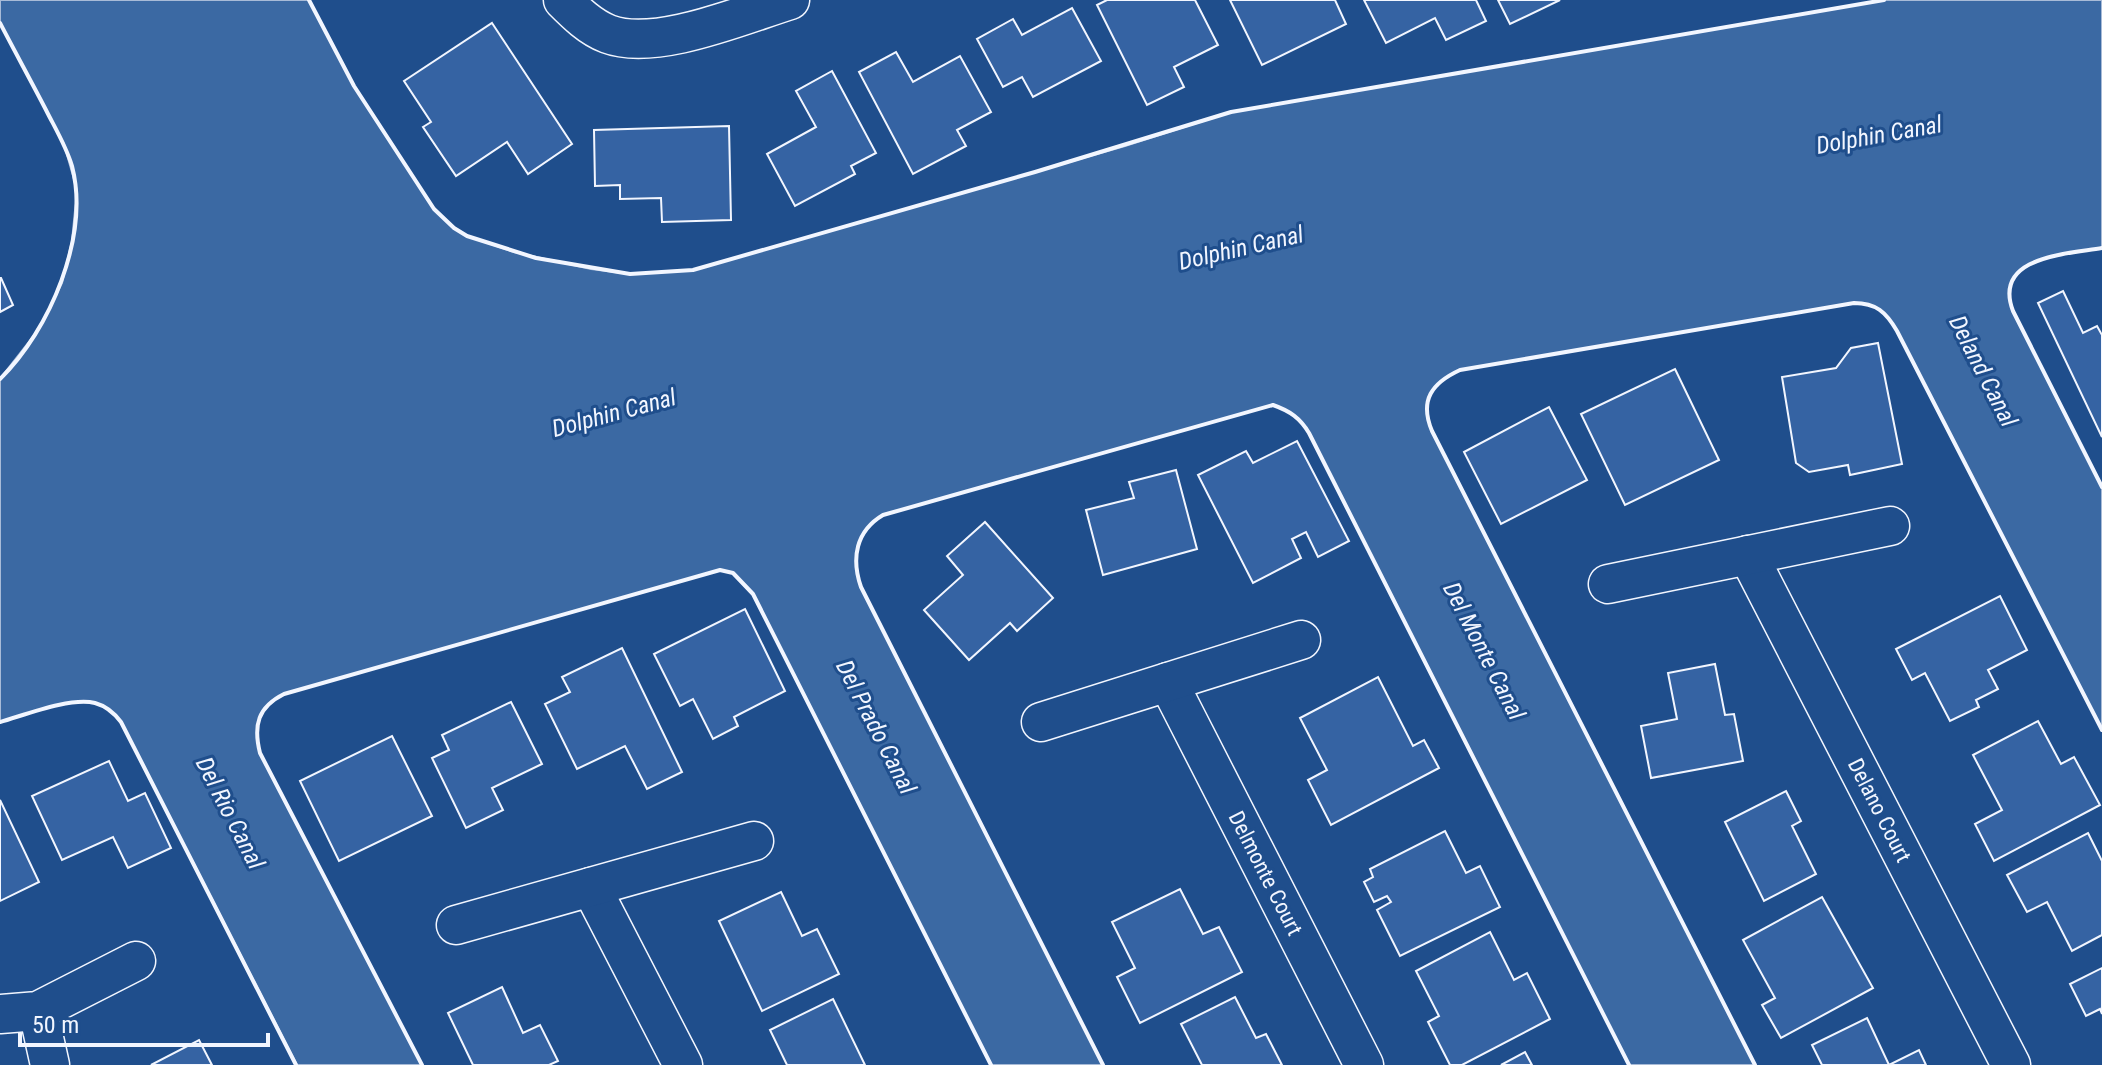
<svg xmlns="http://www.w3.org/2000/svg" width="2102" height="1065" font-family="'Roboto Condensed',sans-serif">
  <rect width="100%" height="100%" fill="#1f4e8c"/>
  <path fill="#3b69a3" stroke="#a8bbd7" stroke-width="2" d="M0 0H309L354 86 434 209 454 228 467 236 514 252 591 269 630 274 693 270 1125 146 1231 112 1884 0H2102V248C2068 254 1992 256 2013 311L2102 487V730L1897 331C1886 312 1876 303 1854 303L1460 370C1432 383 1419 400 1432 431L1755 1065H1629L1309 433C1300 418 1290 411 1273 405L883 515C856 531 851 558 861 587L1103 1065H991L753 594 733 573 720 570 284 694C258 707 253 725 260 753L422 1065H297L121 722C115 714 106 706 95 703 70 697 25 715 0 722V379L39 329 62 283 72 241 77 190 64 144 0 23Z"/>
  <g fill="#3563a3" stroke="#f2f6ff" stroke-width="2">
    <polygon points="1107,0 1195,0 1218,45 1174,67 1184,87 1147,105 1097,5"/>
    <polygon points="1230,0 1335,0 1346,24 1262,65"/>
    <polygon points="1364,0 1476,0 1486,21 1446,40 1435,18 1386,43"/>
    <polygon points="1498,0 1560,0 1510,24"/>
    <polygon points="1072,8 1101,61 1033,97 1022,77 1003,87 977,39 1013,19 1022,35"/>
    <polygon points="492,23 572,144 528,174 507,142 456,176 423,127 431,122 404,81"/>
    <polygon points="896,52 913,82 960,56 991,112 957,130 966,146 913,174 859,72"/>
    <polygon points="832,71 876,153 851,166 855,174 795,206 767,154 816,127 796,91"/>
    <polygon points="729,126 731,220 662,222 661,198 620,199 620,185 595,186 594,130"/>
    <polygon points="1,278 13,305 0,312 0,278"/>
    <polygon points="2063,291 2083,333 2097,326 2102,335 2102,437 2038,303"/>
    <polygon points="1878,343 1902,464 1850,475 1848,465 1809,472 1796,463 1782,377 1836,368 1851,348"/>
    <polygon points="1675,369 1719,460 1625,505 1581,414"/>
    <polygon points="1549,407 1587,480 1501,524 1464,452"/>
    <polygon points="1297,441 1349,541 1318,557 1306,532 1292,539 1301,558 1253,583 1198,475 1246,451 1253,463"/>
    <polygon points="1176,470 1197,549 1103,575 1086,510 1134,498 1129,482"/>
    <polygon points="985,522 1053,598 1017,631 1010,623 969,660 924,610 963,575 947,556"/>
    <polygon points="2000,596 2027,650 1988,670 1998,689 1976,700 1979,707 1950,721 1925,673 1912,680 1896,649"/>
    <polygon points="745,609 785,691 734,717 738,726 713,739 693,699 680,706 654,654"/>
    <polygon points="622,648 682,772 647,789 625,746 577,769 545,704 570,692 562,677"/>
    <polygon points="1715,664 1725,715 1734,714 1743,761 1651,778 1641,726 1677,719 1668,673"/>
    <polygon points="1378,677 1413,746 1424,740 1439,768 1331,825 1308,780 1327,770 1300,718"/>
    <polygon points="511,702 542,764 492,788 503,810 466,828 432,758 449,750 442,735"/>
    <polygon points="2038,721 2061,764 2074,757 2100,805 1994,861 1975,824 2002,810 1973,755"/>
    <polygon points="392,736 432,816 339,861 300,781"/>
    <polygon points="109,761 128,801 145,793 171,848 128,868 113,837 62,860 32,796"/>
    <polygon points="1786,791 1801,821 1792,826 1816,874 1764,901 1725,822"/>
    <polygon points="0,800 39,882 0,901"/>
    <polygon points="1445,831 1466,873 1480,866 1500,907 1400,956 1377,910 1391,902 1387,896 1374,902 1364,882 1373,877 1370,869"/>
    <polygon points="2088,833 2102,861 2102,935 2072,951 2047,902 2027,912 2007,875"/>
    <polygon points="1180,889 1203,934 1219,927 1242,972 1140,1023 1117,977 1135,968 1112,922"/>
    <polygon points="781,892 802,936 817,929 839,974 762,1011 719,921"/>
    <polygon points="1822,897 1873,988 1781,1038 1762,1005 1775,998 1743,940"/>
    <polygon points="1490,932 1514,980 1527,973 1550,1019 1462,1065 1450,1065 1428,1022 1439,1016 1416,971"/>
    <polygon points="2102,968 2102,1014 2100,1009 2086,1016 2070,984"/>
    <polygon points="502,987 523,1033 540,1025 558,1061 549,1065 473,1065 448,1013"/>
    <polygon points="1235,997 1256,1038 1266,1034 1282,1065 1202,1065 1181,1024"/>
    <polygon points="833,999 865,1065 787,1065 770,1030"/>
    <polygon points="1867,1018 1889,1065 1919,1050 1926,1065 1822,1065 1812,1045"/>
    <polygon points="199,1040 212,1065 151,1065"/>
    <polygon points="1525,1052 1532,1065 1501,1065"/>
  </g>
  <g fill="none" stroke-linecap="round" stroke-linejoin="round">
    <defs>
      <g id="minor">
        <path d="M563 0C576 13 590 27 608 34 655 52 742 15 790 0"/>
        <polyline points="1748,555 2011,1065"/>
        <polyline points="1608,584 1890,526"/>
        <polyline points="1168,682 1364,1065"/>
        <polyline points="1041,722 1301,640"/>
        <polyline points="591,887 683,1065"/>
        <polyline points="456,925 754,841"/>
        <polyline points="38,1011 50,1065"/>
        <polyline points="0,1014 38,1011 136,961"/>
      </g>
    </defs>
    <use href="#minor" stroke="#f2f6ff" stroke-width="41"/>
    <use href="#minor" stroke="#1f4e8c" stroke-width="38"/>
    <g stroke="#f2f6ff" stroke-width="4">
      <polyline points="309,0 354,86 434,209 454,228 467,236 536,258 630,274 693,270 1035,172 1231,112 1884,0"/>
      <path d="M0 23C15 52 31 81 46 110 55 128 66 146 72 166 90 236 50 330 0 379"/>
      <path d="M2102 248C2068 254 1992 256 2013 311L2102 487"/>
      <path d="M0 722C25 715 70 697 95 703 106 706 115 714 121 722L296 1065"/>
      <path d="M422 1065 260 753C253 725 258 707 284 694L720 570 733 573 753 594 991 1065"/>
      <path d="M1103 1065 861 587C851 558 856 531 883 515L1273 405C1290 411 1300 418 1309 433L1629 1065"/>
      <path d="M1755 1065 1432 431C1419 400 1432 383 1460 370L1854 303C1876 303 1886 312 1897 331L2102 730"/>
    </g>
  </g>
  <g text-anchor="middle" stroke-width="6" stroke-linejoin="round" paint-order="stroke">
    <g font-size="22" fill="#f2f6ff" stroke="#1f4e8c">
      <text transform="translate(1880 810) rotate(63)" y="8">Delano Court</text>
      <text transform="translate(1266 873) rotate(63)" y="8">Delmonte Court</text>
    </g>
    <g font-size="24" font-style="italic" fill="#f2f6ff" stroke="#1f4e8c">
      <text transform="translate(1879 135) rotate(-10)" y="8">Dolphin Canal</text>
      <text transform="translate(1241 248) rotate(-13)" y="8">Dolphin Canal</text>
      <text transform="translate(1983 371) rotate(63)" y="8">Deland Canal</text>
      <text transform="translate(614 413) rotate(-15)" y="8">Dolphin Canal</text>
      <text transform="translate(1484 651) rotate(63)" y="8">Del Monte Canal</text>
      <text transform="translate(876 727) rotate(63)" y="8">Del Prado Canal</text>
      <text transform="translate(230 813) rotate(63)" y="8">Del Rio Canal</text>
    </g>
  </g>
  <path d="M20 1033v12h248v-12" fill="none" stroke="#f2f6ff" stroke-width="4"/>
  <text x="32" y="1033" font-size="24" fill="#f2f6ff" stroke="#1f4e8c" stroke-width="6" paint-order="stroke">50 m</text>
</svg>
